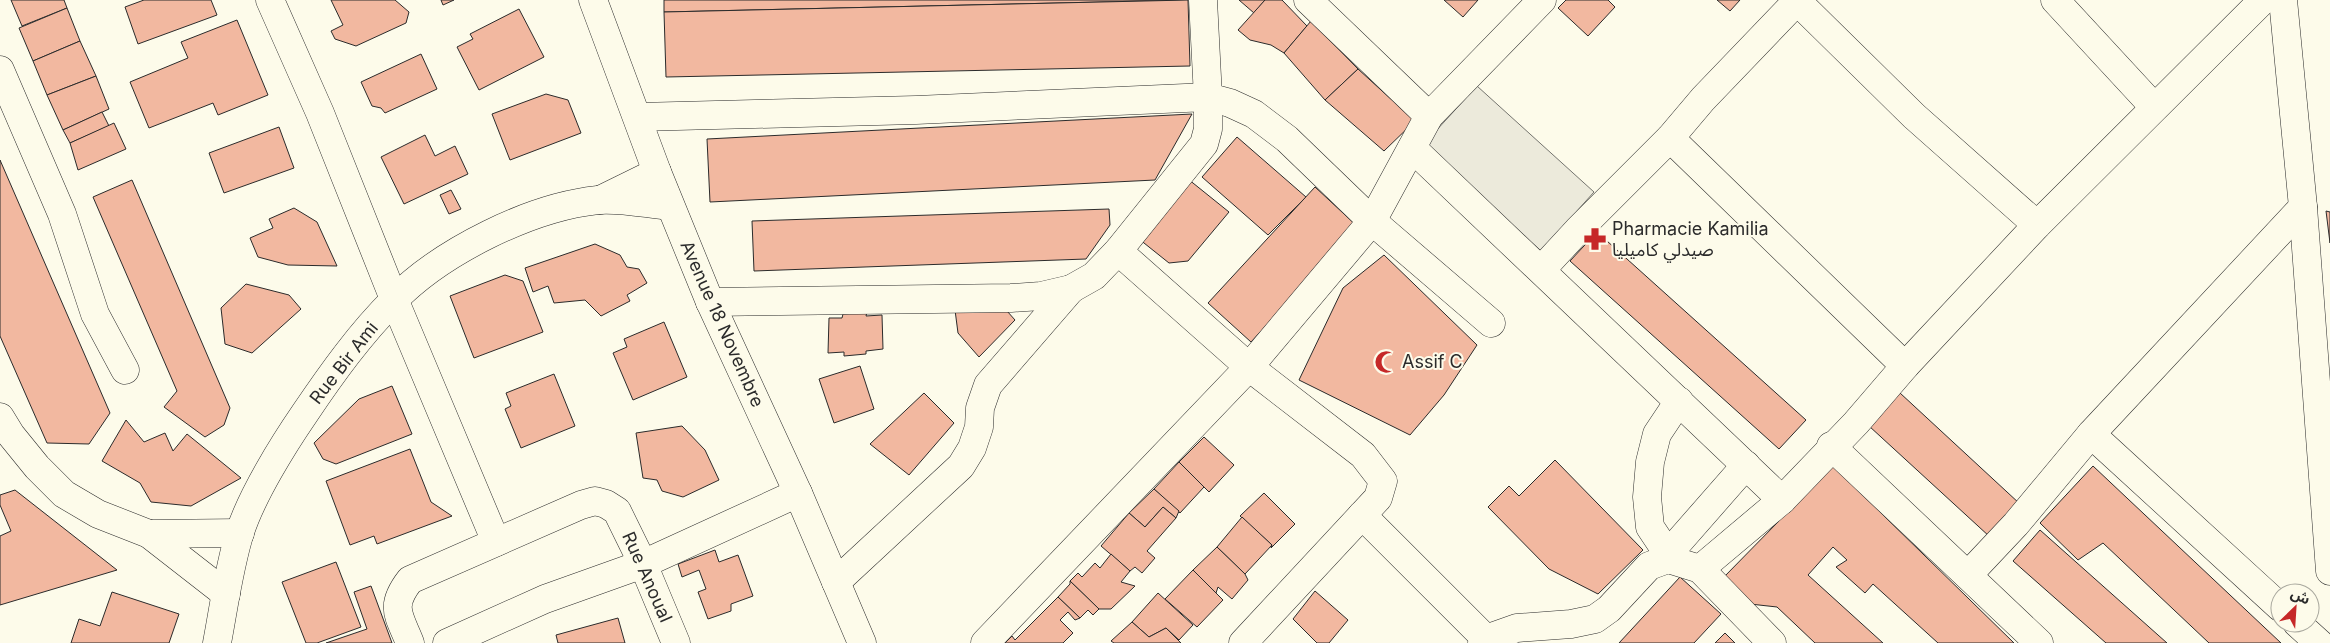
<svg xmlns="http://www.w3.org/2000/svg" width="2330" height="643" font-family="Inter,'Noto Sans Arabic',sans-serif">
  <rect width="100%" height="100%" fill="#fdfbea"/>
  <polygon fill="#eceadb" stroke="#74746e" points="1477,86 1594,192 1541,251 1423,145"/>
  <g fill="#f2b8a0" stroke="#2b2b2b">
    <polygon points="11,0 64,0 67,8 22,26"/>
    <polygon points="144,0 211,0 217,15 138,44 125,7"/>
    <polygon points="331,0 395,0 409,12 406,23 356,46 335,39 331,31 343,25"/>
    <polygon points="441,0 454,0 443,5"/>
    <polygon points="664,0 1188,0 664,12"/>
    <polygon points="1188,0 1190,66 666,77 664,12"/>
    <polygon points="1239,0 1265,0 1254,13"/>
    <polygon points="1265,0 1282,0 1307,26 1284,53 1271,45 1250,40 1238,30"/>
    <polygon points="1444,0 1478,0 1463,17"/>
    <polygon points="1566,0 1608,0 1615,7 1588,36 1558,8"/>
    <polygon points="1717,0 1740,0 1730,11"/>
    <polygon points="67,8 80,41 33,61 19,28"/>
    <polygon points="519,9 544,57 479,90 457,47 473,39 470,34"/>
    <polygon points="237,20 268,95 218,115 213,103 149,128 130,82 188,58 181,42"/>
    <polygon points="1311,21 1358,69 1325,100 1284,53"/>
    <polygon points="80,41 96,76 47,95 33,61"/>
    <polygon points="421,54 437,89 385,113 381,108 372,106 361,82"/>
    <polygon points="1358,69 1415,121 1384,151 1325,100"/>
    <polygon points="96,76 109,109 63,130 47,95"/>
    <polygon points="546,94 568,100 581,133 510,160 492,114"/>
    <polygon points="102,112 109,126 70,143 63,130"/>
    <polygon points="1192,114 1155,180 710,202 707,139"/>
    <polygon points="114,123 126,149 78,170 70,143"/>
    <polygon points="279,127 294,168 224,193 209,153"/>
    <polygon points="425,135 435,156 455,146 468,174 404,204 381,157"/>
    <polygon points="1237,137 1306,197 1268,235 1202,177"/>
    <polygon points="0,160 110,413 89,444 47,443 0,336"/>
    <polygon points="1188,179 1229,212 1188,261 1169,263 1139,239"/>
    <polygon points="132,180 230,408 224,425 205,437 164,407 177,391 93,197"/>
    <polygon points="1315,187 1357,226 1251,342 1208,303"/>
    <polygon points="451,190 461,209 449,214 440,195"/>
    <polygon points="294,208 317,222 337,266 288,265 258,257 250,238 273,228 269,219"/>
    <polygon points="1109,209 1110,225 1086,259 754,271 752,221"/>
    <polygon points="2326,211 2330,212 2330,243"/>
    <polygon points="1597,232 1806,420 1779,449 1570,261"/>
    <polygon points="595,244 620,255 627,267 639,269 647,283 627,295 630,301 601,316 585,300 554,303 548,286 533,292 525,268"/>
    <polygon points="1384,255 1477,345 1444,395 1410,435 1299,380 1343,288"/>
    <polygon points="505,275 523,281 543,332 474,358 450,296"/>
    <polygon points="246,284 289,295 301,309 252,353 225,344 221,308"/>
    <polygon points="955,310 1007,311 1015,320 979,357 958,333"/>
    <polygon points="867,312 866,316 882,315 883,349 866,351 866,354 844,356 844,352 828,353 829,318 842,318 843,314"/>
    <polygon points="664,322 687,377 633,400 613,353 627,347 624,339"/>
    <polygon points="860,366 874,409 834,423 819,379"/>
    <polygon points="554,374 575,426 521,448 505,409 511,406 506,393"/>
    <polygon points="392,386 412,434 336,464 323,459 314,443 359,399"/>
    <polygon points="924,393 954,423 909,475 870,444"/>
    <polygon points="1900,393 2020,504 1990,537 1869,426"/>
    <polygon points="126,420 144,442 165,433 173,451 187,434 241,478 191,506 151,502 140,483 102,461"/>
    <polygon points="682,426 705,450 719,480 683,497 662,491 657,480 643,478 636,433"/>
    <polygon points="1204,437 1234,465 1209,492 1179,462"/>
    <polygon points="410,449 431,502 452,516 377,544 374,536 350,545 326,481"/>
    <polygon points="1555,460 1643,550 1598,594 1549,569 1488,507 1509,486 1519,496"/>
    <polygon points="1179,462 1204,487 1180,513 1154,489"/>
    <polygon points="1833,466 2014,643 1938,643 1873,584 1865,593 1836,567 1847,560 1833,547 1808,575 1883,643 1815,643 1777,607 1750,604 1723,578"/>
    <polygon points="2093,466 2281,643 2209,643 2103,543 2078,560 2040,523"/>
    <polygon points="1154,489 1179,511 1176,518 1163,507 1145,527 1129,513"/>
    <polygon points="15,490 117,570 0,605 0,536 11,531 0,505 0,495"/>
    <polygon points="1264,493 1295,524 1271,548 1272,545 1240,516"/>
    <polygon points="1163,507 1176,518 1147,551 1155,558 1142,573 1135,567 1130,571 1101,546 1129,513 1145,527"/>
    <polygon points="1242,517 1272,545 1245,574 1217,547"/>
    <polygon points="2040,530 2167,643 2106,643 2013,561"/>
    <polygon points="1217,547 1245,574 1248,580 1232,599 1218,587 1216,593 1193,570"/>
    <polygon points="715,550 719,562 738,555 753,596 731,604 731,611 708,619 698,592 706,589 699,570 682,577 678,564"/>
    <polygon points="1111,554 1130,571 1121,582 1135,586 1111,609 1099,609 1070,581 1078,573 1082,577 1095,563 1100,568"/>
    <polygon points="336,562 361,627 317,643 306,643 282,582"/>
    <polygon points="1193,570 1223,600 1197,627 1165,599"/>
    <polygon points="1680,577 1721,614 1694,643 1619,643"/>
    <polygon points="1070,581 1099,609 1093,615 1088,610 1080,618 1058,597 1070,584"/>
    <polygon points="371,586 392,643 326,643 367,629 354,592"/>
    <polygon points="1315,591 1348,620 1329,643 1317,643 1293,619"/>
    <polygon points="112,592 179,614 169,643 71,643 79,619 100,626"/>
    <polygon points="1158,593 1193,625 1179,640 1166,628 1149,637 1132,622"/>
    <polygon points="1058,597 1080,618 1075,620 1068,612 1060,620 1073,633 1063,643 1005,643 1012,636 1015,640"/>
    <polygon points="618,618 625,643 558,643 556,635"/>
    <polygon points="1132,622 1149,637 1166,628 1181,643 1114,643 1111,641"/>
    <polygon points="1725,633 1735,643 1715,643"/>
  </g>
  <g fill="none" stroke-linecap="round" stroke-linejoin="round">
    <defs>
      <g id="minor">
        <polyline points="270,0 320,113 394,299 496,542"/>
        <polyline points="593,0 657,172 710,302 798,493 862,643"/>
        <polyline points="1203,0 1208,97 1230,103 1254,114 1287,139 1372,221 1491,323"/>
        <polyline points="1308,0 1429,116"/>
        <polyline points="2055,0 2154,107"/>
        <polyline points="2283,0 2303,207 2330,571"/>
        <polyline points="1797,1 1914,116 2037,225"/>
        <polyline points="0,70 62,214 95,314 125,370"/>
        <polyline points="638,117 916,110 1208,97 1208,129 1204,144 1118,251 1094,276 1071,289 1041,296 1011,298 710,302"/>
        <polyline points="1670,138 1905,366"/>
        <polyline points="1412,148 1782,500"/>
        <polyline points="600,200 657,172"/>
        <polyline points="1118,251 1249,367 1363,455 1383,481 1378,498 1243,643"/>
        <polyline points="1542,269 1578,230 1670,138 1703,99 1798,0"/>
        <polyline points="0,417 11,435 37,467 64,494 98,514 149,534 226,594"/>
        <polyline points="2091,434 2280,607"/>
        <polyline points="1831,446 2039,643"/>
        <polyline points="1362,515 1490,643"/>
        <polyline points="149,534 240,533"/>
        <polyline points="1668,554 1746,465"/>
        <polyline points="1668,559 1668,554 1650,527 1647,497 1650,462 1657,434 1679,401"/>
        <polyline points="1700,569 1782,500 1856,423 1905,366 2037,225 2263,0"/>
        <polyline points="1968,575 2016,524 2091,434 2303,207"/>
        <polyline points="836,582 961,466 972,448 979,427 980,408 988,385 1071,289"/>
        <polyline points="2297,623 2319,643"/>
        <path d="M217 643C224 606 229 567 240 532 252 495 283 445 305 413 332 373 360 334 394 300 442 251 531 207 598 200 621 198 647 204 670 206"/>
        <path d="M410 643C399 615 389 607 410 580L581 505 595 501 606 504 617 511 643 564 676 643"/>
        <polyline points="447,643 545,599 643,564 798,493"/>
        <polyline points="985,643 1249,367 1372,221 1429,116 1542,0"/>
        <polyline points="1482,643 1486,639 1517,628 1571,624 1595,619 1609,609 1649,566 1668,559 1700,569 1772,643"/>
      </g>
    </defs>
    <use href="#minor" stroke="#2b2b2b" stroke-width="29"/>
    <use href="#minor" stroke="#fdfbea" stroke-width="28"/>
  </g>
  <defs>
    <symbol id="pharmacy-bare" viewBox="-9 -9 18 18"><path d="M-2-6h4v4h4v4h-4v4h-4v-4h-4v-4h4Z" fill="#c62828" stroke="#fdfbea" stroke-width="2.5" paint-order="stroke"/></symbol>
    <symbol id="mosque-bare" viewBox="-9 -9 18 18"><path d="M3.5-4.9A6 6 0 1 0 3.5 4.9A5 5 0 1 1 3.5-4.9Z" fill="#c62828" stroke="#fdfbea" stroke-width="2.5" paint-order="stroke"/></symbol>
  </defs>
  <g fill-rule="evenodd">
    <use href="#pharmacy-bare" x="1579" y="223" width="32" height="32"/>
    <use href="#mosque-bare" x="1370" y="346" width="32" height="32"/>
  </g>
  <g text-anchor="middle" stroke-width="4" stroke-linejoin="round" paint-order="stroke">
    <g font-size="18" fill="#2b2b2b" stroke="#fdfbea" text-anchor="start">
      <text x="1612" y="235">Pharmacie Kamilia<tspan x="1612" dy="21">صيدلي كاميليا</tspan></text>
      <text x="1402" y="368">Assif C</text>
    </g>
    <g font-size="18" fill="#2b2b2b" stroke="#fdfbea">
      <text transform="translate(722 324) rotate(66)" y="6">Avenue 18 Novembre</text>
      <text transform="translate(344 363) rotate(-52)" y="6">Rue Bir Ami</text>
      <text transform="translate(647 577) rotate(66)" y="6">Rue Anoual</text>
    </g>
  </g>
  <g transform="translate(2295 608) rotate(25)"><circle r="24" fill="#fdfbea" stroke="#a9a89e"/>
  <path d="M0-4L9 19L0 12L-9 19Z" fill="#c62828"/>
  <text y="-8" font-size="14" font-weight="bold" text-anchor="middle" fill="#2b2b2b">ش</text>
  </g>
</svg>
